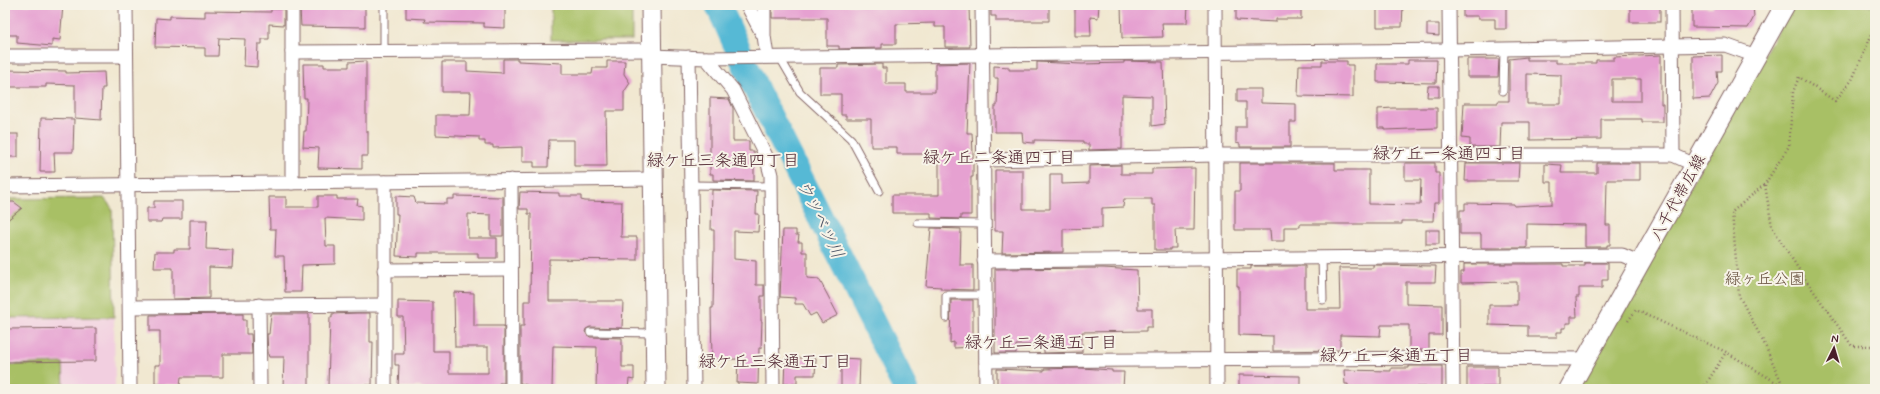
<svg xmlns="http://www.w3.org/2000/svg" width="1880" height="394" font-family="Mynerve,'Klee One',sans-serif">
  <rect width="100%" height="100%" fill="#f7f3e8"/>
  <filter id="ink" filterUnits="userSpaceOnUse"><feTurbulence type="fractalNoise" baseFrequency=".025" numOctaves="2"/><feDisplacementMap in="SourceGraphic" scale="8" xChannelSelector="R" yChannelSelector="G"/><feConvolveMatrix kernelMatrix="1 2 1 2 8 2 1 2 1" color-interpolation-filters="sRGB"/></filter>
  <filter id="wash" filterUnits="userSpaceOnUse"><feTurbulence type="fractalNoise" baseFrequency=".012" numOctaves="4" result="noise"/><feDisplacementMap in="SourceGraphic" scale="16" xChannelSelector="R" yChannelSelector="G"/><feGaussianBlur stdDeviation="0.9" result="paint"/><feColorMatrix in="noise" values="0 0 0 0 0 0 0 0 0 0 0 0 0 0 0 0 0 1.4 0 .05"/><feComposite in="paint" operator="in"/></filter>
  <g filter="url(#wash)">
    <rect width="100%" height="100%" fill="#f1e8d1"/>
    <polygon fill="#f2cfe0" points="114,317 115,389 5,389 5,318"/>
    <g fill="#a8c065" stroke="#797048">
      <rect x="551" y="5" width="81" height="35"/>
      <polygon points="1792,5 1875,5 1875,389 1576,389"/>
      <polygon points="104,198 112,208 114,317 5,318 5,199"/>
      <polygon points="63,363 64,389 5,389 5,365"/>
    </g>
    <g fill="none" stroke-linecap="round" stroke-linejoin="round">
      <polyline stroke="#56b9d5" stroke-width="26" points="718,5 758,93 906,389"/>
    </g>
    <g id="blocks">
      <g fill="#e6a1d1" fill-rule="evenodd">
        <polygon points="5,5 63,5 60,40 52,39 52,46 17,43 17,35 5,35"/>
        <polygon points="406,5 505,5 505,28 484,27 484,23 424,22 425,19 406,18"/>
        <polygon points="772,5 969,5 970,47 945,47 945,27 935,27 935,23 896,24 896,44 882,44 882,48 839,49 839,46 827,46 827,18 772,18"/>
        <polygon points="991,5 1049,5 1049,21 996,21 996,16 991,16"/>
        <polygon points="1075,5 1099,5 1098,18 1090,17 1091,36 1075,36"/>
        <polygon points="1121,5 1188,5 1187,23 1162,23 1163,37 1122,38"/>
        <polygon points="1236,5 1301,5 1301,19 1276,19 1276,22 1236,20"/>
        <polygon points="1377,5 1403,5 1402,27 1377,27"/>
        <polygon points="1463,5 1506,5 1506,29 1495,29 1495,19 1478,19 1478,16 1463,16"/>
        <rect x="1630" y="5" width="30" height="17"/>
        <polygon points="1713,5 1753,5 1754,17 1748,28 1692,27 1692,7 1713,7"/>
        <polygon points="301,6 365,7 365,27 301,26 300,9"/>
        <polygon points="271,9 284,9 284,25 269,24 269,39 262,39 262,44 258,44 257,67 244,66 245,39 219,38 218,56 205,56 205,48 155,47 156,18 170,19 170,16 205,17 205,11 271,12"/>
        <polygon points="1427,24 1439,24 1439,36 1427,35"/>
        <path d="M1661 55V104H1663V122H1642V119H1601V139L1530 140V122H1501L1500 147H1470V139L1462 138 1464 103H1498V101H1509V59L1527 57V60H1556V63H1596V60H1614V57ZM1527 74 1561 75V104H1527ZM1612 79H1641V101H1612Z"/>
        <polygon points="1722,55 1722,71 1717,71 1718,83 1710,98 1693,99 1693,56"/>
        <polygon points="503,59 518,59 518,61 562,63 562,74 592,74 593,68 607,68 607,61 625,61 624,74 630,83 624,92 624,111 606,111 607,166 574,166 574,140 549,140 548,167 534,167 534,162 522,162 522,147 493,148 493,145 485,145 485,141 479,141 479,137 436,135 436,115 470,115 471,92 442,92 442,62 467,62 467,71 503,73"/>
        <polygon points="1467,59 1499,59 1498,77 1467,77"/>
        <polygon points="1408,60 1437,60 1436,83 1377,82 1377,64 1408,64"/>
        <polygon points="366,61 366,131 368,131 368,156 362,156 362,169 318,168 319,148 303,147 304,131 306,131 307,98 304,98 303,64 324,64 324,67 349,67 349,62"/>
        <polygon points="1124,61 1163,62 1165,124 1152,126 1152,96 1122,95 1122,149 1089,150 1089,144 1083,144 1083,141 1034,140 1034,143 1023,142 1022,132 995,132 995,106 997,106 998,78 994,78 994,66 1009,67 1009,70 1037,70 1037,62 1082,64 1124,63"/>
        <polygon points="1322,61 1347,61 1347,65 1353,65 1353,97 1298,96 1299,65 1322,65"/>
        <polygon points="970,63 967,133 972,133 973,153 973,177 971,177 971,215 961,215 961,219 931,218 931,213 892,213 892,195 939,195 939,154 897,154 897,147 871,147 871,119 846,119 846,115 841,115 841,94 820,94 820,68 838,68 838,65 882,64 882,68 886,68 886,84 906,84 906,92 935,92 935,64"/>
        <polygon points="5,70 66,71 66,73 104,72 105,88 102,88 101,120 75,118 75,85 46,84 46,87 5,87"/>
        <polygon points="1428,86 1439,86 1439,97 1427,97"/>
        <polygon points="1237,89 1261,89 1261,103 1296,104 1296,122 1290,122 1290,147 1240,147 1240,144 1236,143 1236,127 1246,127 1246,102 1237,102"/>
        <polygon points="710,98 729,99 733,108 733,141 749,141 749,151 754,151 754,181 713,180 713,174 710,174"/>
        <polygon points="1393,108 1437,108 1437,128 1385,130 1385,128 1378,128 1378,109"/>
        <polygon points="41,118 74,119 73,152 54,152 55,172 40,172"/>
        <rect x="5" y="134" width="13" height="23"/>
        <polygon points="1240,163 1335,163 1335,170 1369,170 1369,204 1420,205 1421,180 1405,180 1405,163 1435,163 1435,173 1439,173 1439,203 1434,203 1433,221 1402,221 1402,224 1300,224 1300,227 1284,227 1284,241 1271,241 1270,230 1235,230 1235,191 1240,191"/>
        <polygon points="1466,163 1519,163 1518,181 1465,181"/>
        <polygon points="1597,163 1640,163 1640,180 1607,180 1606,225 1610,225 1610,245 1607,245 1607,247 1585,247 1585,225 1527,224 1527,248 1481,248 1481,234 1460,234 1460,210 1465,210 1465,203 1514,204 1514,206 1552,204 1552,182 1545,182 1545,164 1562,165 1561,173 1597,173"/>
        <polygon points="1121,165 1121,174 1152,174 1152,169 1195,168 1194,230 1175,230 1176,248 1170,248 1170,250 1155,250 1155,205 1152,205 1152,199 1124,199 1123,207 1102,208 1102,228 1063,229 1063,252 1002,253 1003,231 995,231 995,170 1023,170 1023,209 1050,209 1050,174 1062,174 1062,184 1089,183 1089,166"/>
        <polygon points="712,190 757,191 756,214 759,214 758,232 734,231 734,259 756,261 756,285 764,285 764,296 761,296 761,321 762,321 761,348 759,348 758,384 737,383 738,359 712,360 711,308 713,308 714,252 714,230 711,230"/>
        <polygon points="520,192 559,193 559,196 581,196 581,200 585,201 622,202 621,237 637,237 637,260 549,259 549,301 623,301 622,328 590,327 586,329 585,332 590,337 622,338 622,367 634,367 634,380 629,379 628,389 596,389 597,347 553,346 552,389 527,389 527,385 520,383 520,326 524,326 524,301 530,301 531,214 528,214 528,209 519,209"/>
        <polygon points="318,196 337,196 337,199 358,199 357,205 362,206 362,220 325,218 326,246 335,246 335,264 302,265 301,292 285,292 284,256 275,256 276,229 270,229 269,197 286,197 286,207 318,207"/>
        <polygon points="396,196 414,197 416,203 447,204 447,199 454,199 454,196 503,197 503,236 491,236 491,215 468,214 468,238 497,238 497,258 478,258 478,253 418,253 418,257 396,256 398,214 396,214"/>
        <polygon points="154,201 182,201 182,219 162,219 161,222 147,222 147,208 154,208"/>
        <polygon points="5,202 14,202 22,208 5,222"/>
        <polygon points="190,220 207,220 206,249 233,250 232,268 209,267 209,298 173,299 173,268 154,268 155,252 174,252 174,249 190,249"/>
        <polygon points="931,228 961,229 960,265 973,265 973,290 941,289 941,287 926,286"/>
        <polygon points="783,230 796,230 796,235 799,235 798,242 802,242 802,252 807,252 807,278 819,279 838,315 822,323 816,313 810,316 803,304 795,304 795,298 780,297"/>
        <rect x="1426" y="230" width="13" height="14"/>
        <polygon points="1585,263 1608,263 1608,280 1602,280 1602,288 1579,288 1579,297 1576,297 1577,317 1571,317 1571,323 1566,323 1566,328 1562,328 1562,332 1557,332 1557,337 1528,337 1528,326 1489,325 1489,305 1517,305 1517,282 1461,283 1461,272 1464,272 1464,264 1563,264 1563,266 1585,266"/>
        <polygon points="1373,265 1436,266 1435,282 1406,282 1406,304 1442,305 1442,335 1429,335 1429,350 1409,350 1409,325 1381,325 1380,336 1340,335 1340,350 1273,351 1273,336 1239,335 1239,286 1237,286 1237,269 1251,269 1251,266 1305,266 1305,309 1340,309 1339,268 1373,268"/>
        <polygon points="1103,268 1137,270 1138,309 1152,309 1152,327 1146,327 1146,331 1082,332 1082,352 1044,353 1044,345 1016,345 1016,353 995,353 995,269"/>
        <polygon points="454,292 474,293 474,326 504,326 504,383 499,383 499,388 491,389 421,389 421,387 398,387 399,365 395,365 395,354 404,354 403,317 398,317 398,301 433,302 433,351 449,351 449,373 488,373 488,347 455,347"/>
        <polygon points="951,300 973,300 973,347 954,348 954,342 950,343"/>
        <polygon points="357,313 370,313 370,342 373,342 372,385 328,386 330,317 332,318 332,314"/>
        <polygon points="243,314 243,320 246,320 246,334 251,334 252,354 223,354 223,377 181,377 180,385 155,384 155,365 160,365 160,331 150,331 150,315"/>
        <polygon points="271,314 309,314 309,386 283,387 284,357 269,357 268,354 267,334 269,334"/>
        <polygon points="96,328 96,361 5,362 5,329"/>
        <polygon points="785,358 816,358 815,375 797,375 797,384 784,384"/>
        <polygon points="841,358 860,359 859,389 841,389"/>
        <polygon points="1409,366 1442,366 1442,389 1428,389 1428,387 1406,387 1406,389 1348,389 1348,384 1345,384 1344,370 1391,371 1391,368 1409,368"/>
        <rect x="1467" y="367" width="31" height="20"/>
        <polygon points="1081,368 1112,370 1112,372 1124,372 1123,388 1066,389 1066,387 1027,387 1027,389 997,389 997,369 1044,371 1044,369"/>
        <polygon points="1239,375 1300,376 1300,389 1239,389"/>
      </g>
    </g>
  </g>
  <g filter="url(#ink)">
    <use href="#blocks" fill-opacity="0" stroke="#846565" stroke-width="1"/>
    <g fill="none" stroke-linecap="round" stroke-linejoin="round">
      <defs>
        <g id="lane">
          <polyline points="384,52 384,5"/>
          <polyline points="779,56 800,92 851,139 879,191"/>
          <polyline points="1503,91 1504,49"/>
          <polyline points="691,185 771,186"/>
          <polyline points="918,223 984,224"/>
          <polyline points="1322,257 1323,300"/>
          <polyline points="946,318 946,295 985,295"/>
          <polyline points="590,332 654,333"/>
        </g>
        <g id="street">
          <polyline points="126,5 130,389"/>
          <polyline points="292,5 292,183"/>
          <polyline points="747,5 763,35"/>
          <polyline points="764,5 764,36 767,56"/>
          <polyline points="982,5 986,389"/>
          <polyline points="1215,5 1217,389"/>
          <polyline points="1449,5 1453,389"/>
          <polyline points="1672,5 1673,155"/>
          <polyline points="292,52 651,50"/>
          <polyline points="5,56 126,56"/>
          <polyline points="651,56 706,58 983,55 1449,50 1725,45 1756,56"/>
          <polyline points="689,57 694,389"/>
          <polyline points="706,58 733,90 766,156 771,175 773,389"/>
          <polyline points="984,160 1215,155 1673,155 1695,165"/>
          <polyline points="511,180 512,389"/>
          <polyline points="385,182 385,389"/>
          <polyline points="5,186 654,179"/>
          <polyline points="984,261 1622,255 1641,263"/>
          <polyline points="384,270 510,269"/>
          <polyline points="259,305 260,389"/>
          <polyline points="131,307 384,305"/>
          <polyline points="986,361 1453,358 1586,359"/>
        </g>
        <g id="secondary">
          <polyline points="651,5 656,389"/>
          <polyline points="1569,389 1785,5"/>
        </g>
      </defs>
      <use href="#lane" stroke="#846565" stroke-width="9"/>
      <use href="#street" stroke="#846565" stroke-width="15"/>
      <use href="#secondary" stroke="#846565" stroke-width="21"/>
      <g stroke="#846565" stroke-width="2.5" stroke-dasharray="1 3" stroke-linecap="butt">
        <polyline points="1765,185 1772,227 1803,276 1852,346 1875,346"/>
        <polyline points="1628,321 1636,310 1726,352 1784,387"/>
        <polyline points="1784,388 1764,343 1739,296 1732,212 1765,184 1789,146 1793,92 1799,77 1835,101 1852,80 1875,27"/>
        <polyline points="1703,389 1726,352"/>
        <polyline points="1777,389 1784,388 1795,389"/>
      </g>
      <use href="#lane" stroke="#fff" stroke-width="7"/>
      <use href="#street" stroke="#fff" stroke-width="13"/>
      <use href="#secondary" stroke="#fff" stroke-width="19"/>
    </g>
  </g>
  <g text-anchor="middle" stroke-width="4" stroke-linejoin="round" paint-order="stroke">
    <g font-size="16" fill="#4a1f2b" stroke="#f7f3e8">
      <text transform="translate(1677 197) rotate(-61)" y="6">八千代帯広線</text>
    </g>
    <g font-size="16" fill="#664f3c" stroke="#f7f3e8">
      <text x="1765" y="284">緑ヶ丘公園</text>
    </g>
    <g font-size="17" fill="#4a1f2b" stroke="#f7f3e8">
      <text x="1449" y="159">緑ケ丘一条通四丁目</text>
      <text x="999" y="163">緑ケ丘二条通四丁目</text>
      <text x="723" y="166">緑ケ丘三条通四丁目</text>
      <text x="1041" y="348">緑ケ丘二条通五丁目</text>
      <text x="1396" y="361">緑ケ丘一条通五丁目</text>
      <text x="775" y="367">緑ケ丘三条通五丁目</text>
    </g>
    <g font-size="17" font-style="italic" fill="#4e5566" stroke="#f7f3e8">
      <text transform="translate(821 219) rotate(64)" y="6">ウツベツ川</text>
    </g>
  </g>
  <rect width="1880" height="394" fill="none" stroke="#f7f3e8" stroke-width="20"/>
  <g transform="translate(1834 348) rotate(5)" stroke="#f7f3e8" stroke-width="3" paint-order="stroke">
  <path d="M0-3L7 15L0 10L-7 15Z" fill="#4a1f2b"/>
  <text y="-6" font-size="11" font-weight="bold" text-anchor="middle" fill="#4a1f2b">N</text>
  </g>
</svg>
